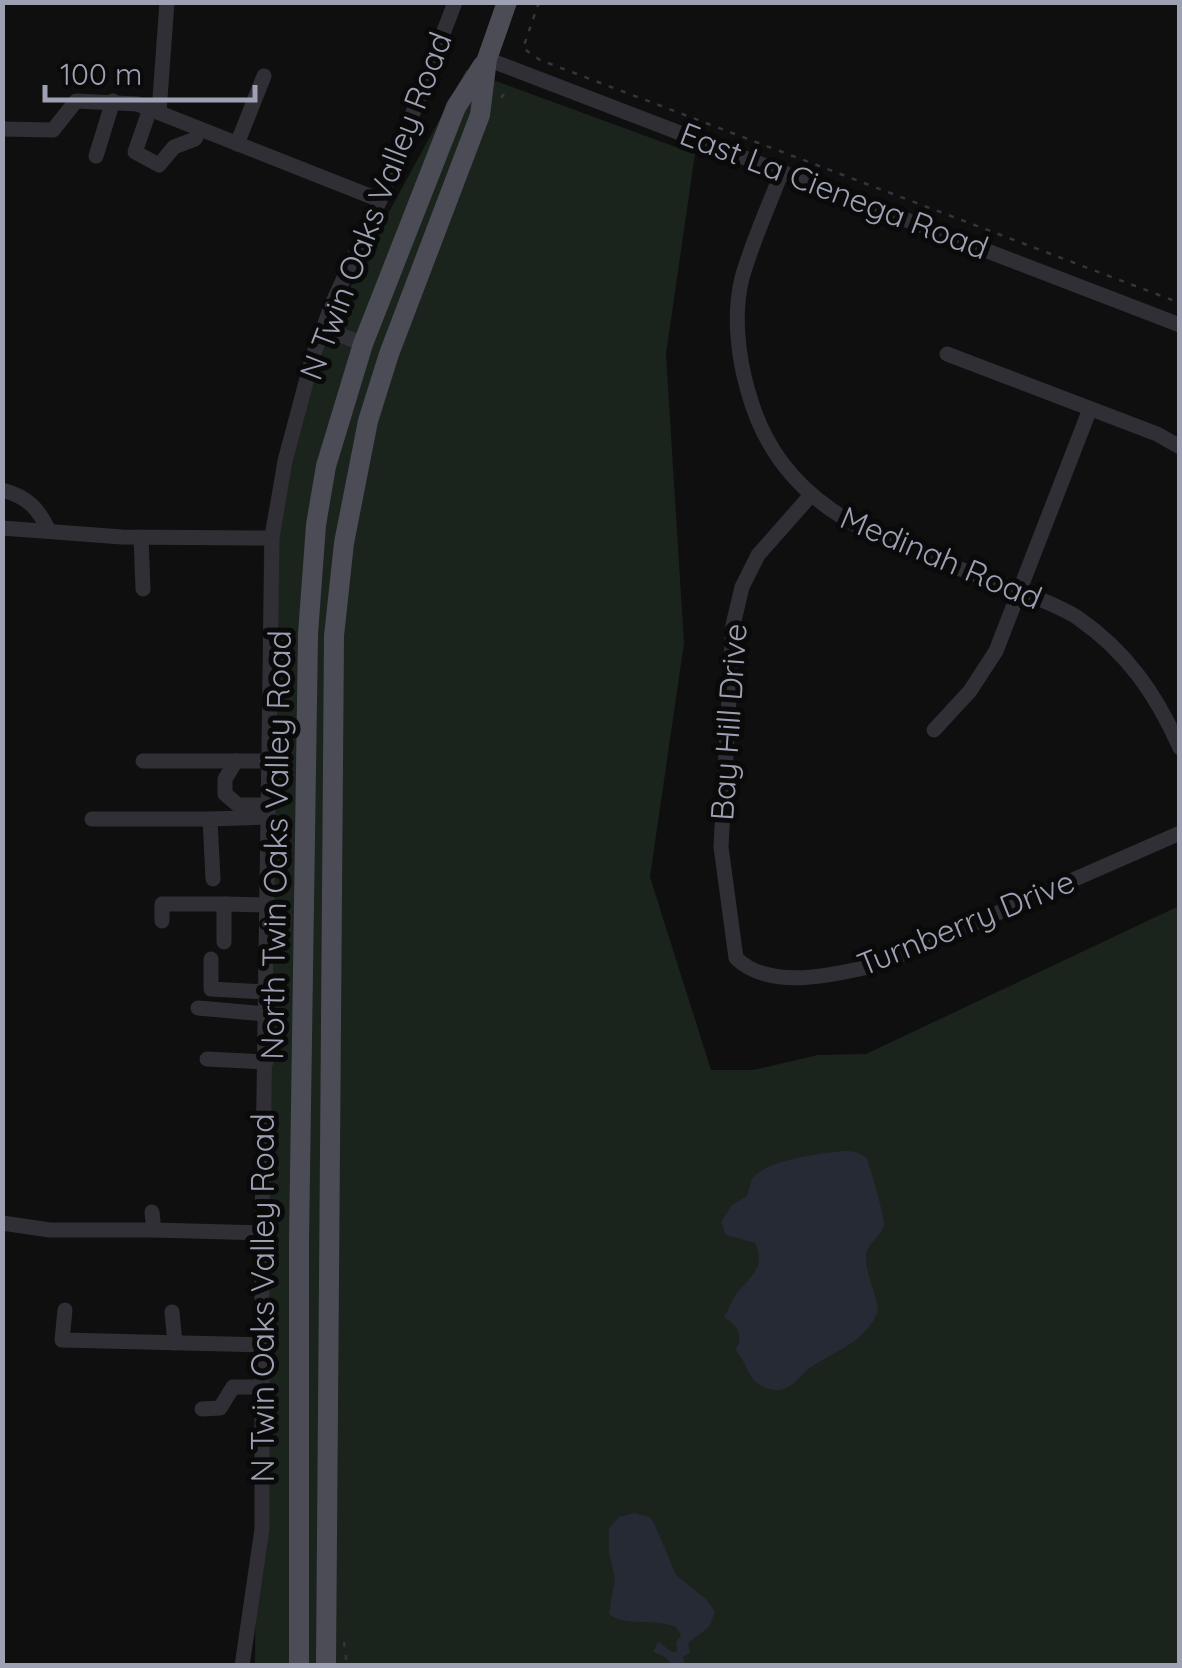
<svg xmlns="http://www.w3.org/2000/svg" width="1182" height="1668" font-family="Quicksand,sans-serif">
  <rect width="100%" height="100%" fill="#0f0f10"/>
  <path fill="#1b231d" d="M466 70 695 154 666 354 684 643 650 877 711 1070H753L818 1055 866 1054 1179 906V1665L255 1666 264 536C291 368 388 219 466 70Z"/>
  <g fill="#252a35">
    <path d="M844 1151C852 1151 860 1152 866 1158 869 1161 885 1219 884 1224 881 1239 866 1242 866 1258 866 1276 877 1293 878 1311 867 1340 838 1350 814 1365 798 1375 791 1395 769 1389 745 1382 749 1363 735 1350 745 1336 737 1325 724 1317 729 1309 731 1301 736 1294 750 1277 767 1266 755 1243L726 1235 721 1222 732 1205 747 1196C749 1191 749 1186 751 1181 761 1160 823 1153 844 1151Z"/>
    <path d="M635 1513 649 1517 654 1523 676 1575 707 1600 715 1612 709 1627 688 1643 690 1653 683 1657 685 1665H673L664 1656 653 1652 658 1642 672 1652H677L676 1643 681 1635 676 1627C654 1618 624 1627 609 1614L615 1579 609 1552V1528L619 1517Z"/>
  </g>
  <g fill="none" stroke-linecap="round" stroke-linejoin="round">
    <g stroke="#35363d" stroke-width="2.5" stroke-dasharray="5 8" stroke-linecap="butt">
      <polyline points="539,2 523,48 540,60 1180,303"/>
      <polyline points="501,98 507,90"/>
      <polyline points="344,1642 347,1666"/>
    </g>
    <g stroke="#302f36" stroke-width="15">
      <polyline points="487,59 1180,325"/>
      <polyline points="150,109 135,152 159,165 174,147 195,139 200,129"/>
      <polyline points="159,112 167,2"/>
      <polyline points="2,129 53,130 76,101 137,104 380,200"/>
      <polyline points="237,144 264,76"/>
      <polyline points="96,156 113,101"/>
      <path d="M782 171C769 206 752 242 742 278 733 314 738 357 748 391 783 521 898 544 1009 587 1031 596 1058 605 1078 618 1127 652 1156 694 1180 748"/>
      <polyline points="323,328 363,344"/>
      <polyline points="947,354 1157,434 1180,447"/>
      <path d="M2 490C28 497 38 508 49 531"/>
      <path d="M811 495 758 555 742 587 733 625 721 847 736 958C770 992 839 974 881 964L1180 833"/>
      <polyline points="2,528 122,537 272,538"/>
      <polyline points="141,537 143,589"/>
      <polyline points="934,730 970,691 996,651 1090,409"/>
      <polyline points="143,761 269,761"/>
      <polyline points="236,761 225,779 225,794 238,805 268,805"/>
      <polyline points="92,819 210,819"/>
      <polyline points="213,879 210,819 268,817"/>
      <polyline points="162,921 162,904 224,904"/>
      <polyline points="224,942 224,904 267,905"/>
      <polyline points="211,959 211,989 266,992"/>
      <polyline points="198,1008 266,1014"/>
      <polyline points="207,1059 266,1062"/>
      <polyline points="152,1212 154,1230 262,1233"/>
      <polyline points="2,1223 50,1230 154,1230"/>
      <polyline points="65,1310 62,1340 263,1345"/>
      <polyline points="172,1312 175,1343"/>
      <polyline points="202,1409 220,1408 233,1387 262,1387"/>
      <polyline points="242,1666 262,1529 262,1233 272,538 285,461 313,356 332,304 380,200 455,2"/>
    </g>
    <g stroke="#4b4c55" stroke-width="20">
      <polyline points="299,1666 299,1241 308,634 316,525 326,466 363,344 456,107 483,65"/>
      <polyline points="326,1666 334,636 344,543 368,421 389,354 480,115 487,59 507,2"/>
    </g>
  </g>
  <g text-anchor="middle" stroke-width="10" stroke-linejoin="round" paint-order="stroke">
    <g font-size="32" fill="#9ea1b3" stroke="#0a0a0b">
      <text transform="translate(834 191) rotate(21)" y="11">East La Cienega Road</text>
      <text transform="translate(376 206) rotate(-69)" y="11">N Twin Oaks Valley Road</text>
      <text transform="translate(941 558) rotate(23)" y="11">Medinah Road</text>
      <text transform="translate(729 722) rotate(-86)" y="11">Bay Hill Drive</text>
      <text transform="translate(276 845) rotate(-89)" y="11">North Twin Oaks Valley Road</text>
      <text transform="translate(966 923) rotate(-22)" y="11">Turnberry Drive</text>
      <text transform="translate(263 1298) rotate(-90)" y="11">N Twin Oaks Valley Road</text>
    </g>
  </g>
  <rect width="1182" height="1668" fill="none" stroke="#9ea1b3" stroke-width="10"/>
  <path d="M45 85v15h210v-15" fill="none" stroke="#9ea1b3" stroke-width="5"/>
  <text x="60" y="85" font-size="30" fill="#9ea1b3" stroke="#0a0a0b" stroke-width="8" paint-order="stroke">100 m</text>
</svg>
